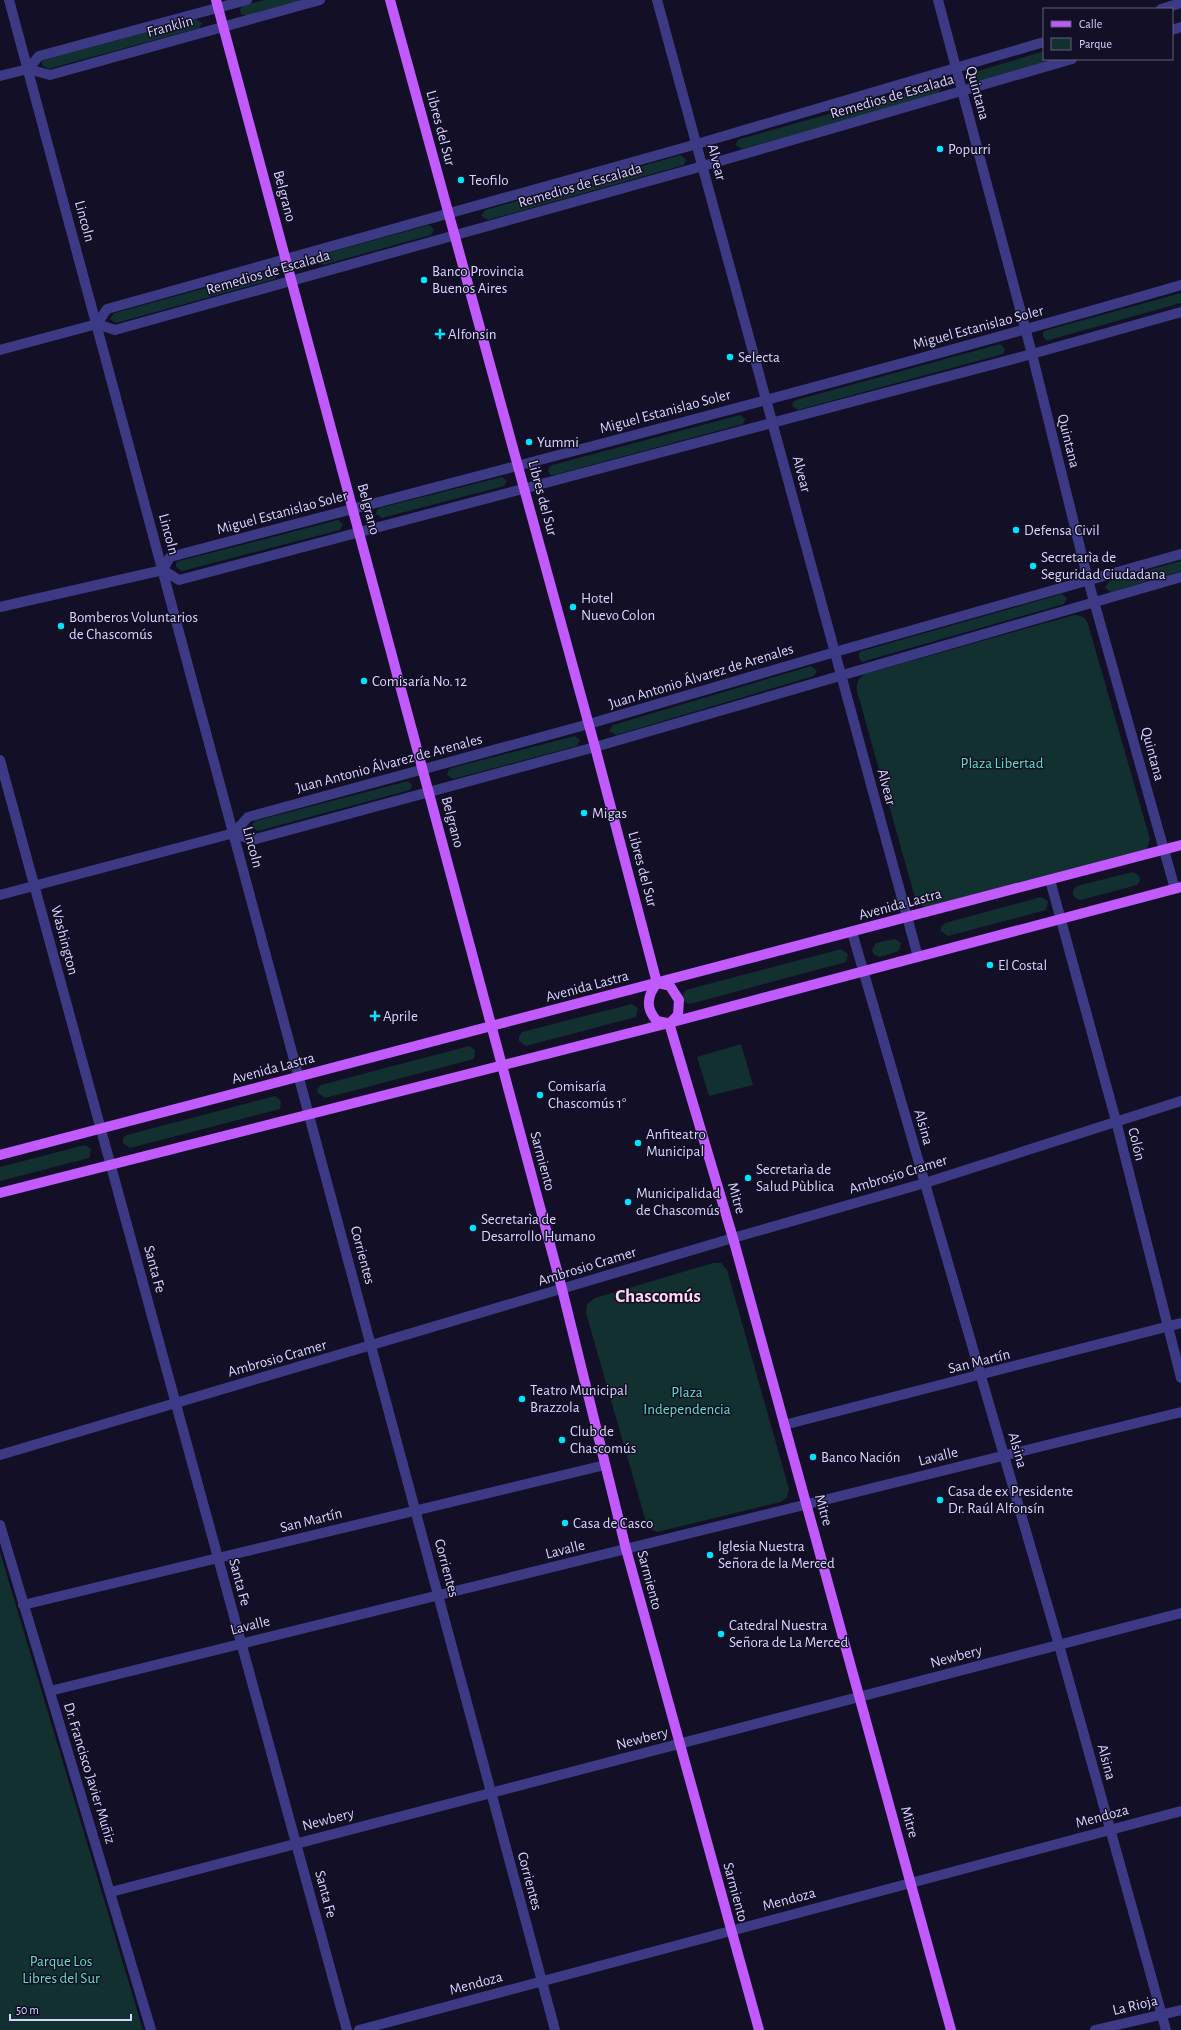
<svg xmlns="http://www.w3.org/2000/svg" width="1181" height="2030" font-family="'Alegreya Sans',sans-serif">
  <rect width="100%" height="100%" fill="#130f26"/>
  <g fill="#12302f">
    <polygon points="264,0 303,0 246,16 241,14 240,9 243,6"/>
    <polygon points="196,19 202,23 199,28 48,69 42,65 42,61 46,59"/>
    <polygon points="1044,51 1044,59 1054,59 980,81 974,77 978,71"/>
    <polygon points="936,84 941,88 938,94 742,149 736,145 737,141 740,139"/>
    <polygon points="681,155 686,160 684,165 488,220 481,216 485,210"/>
    <polygon points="429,225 434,229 431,235 323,265 316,261 320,255"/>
    <polygon points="272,270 277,274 275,279 116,323 110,319 114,313"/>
    <polygon points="1181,293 1181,303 1049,340 1046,340 1043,336 1043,332 1047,330"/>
    <polygon points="1000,344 1005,349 1003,354 798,410 792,406 793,402 796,400"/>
    <polygon points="740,415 745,419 743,424 554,475 551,475 548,471 549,467 552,465"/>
    <polygon points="502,477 507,481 504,486 382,518 376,514 377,510 379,508"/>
    <polygon points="338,520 343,524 340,530 182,571 176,567 176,563 179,561"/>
    <polygon points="1181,561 1181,571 1111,592 1105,588 1109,581"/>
    <polygon points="1062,594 1067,598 1064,604 865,661 862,662 859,658 859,653 862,651"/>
    <path d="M1074 615C1082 615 1085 617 1088 624L1150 839 1147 849 926 907 919 905 915 898 857 691C856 683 858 679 865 674Z"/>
    <polygon points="811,666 817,671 814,676 616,735 609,731 613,725"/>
    <polygon points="575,736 580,740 577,746 453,779 447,775 448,771 451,768"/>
    <polygon points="408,781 412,785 410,790 258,831 252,827 253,823 255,821"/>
    <polygon points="1133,872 1139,876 1140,881 1137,885 1081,900 1077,899 1073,895 1073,890 1077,886"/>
    <polygon points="1041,897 1048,901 1046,910 948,936 941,931 941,927 945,923"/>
    <polygon points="895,939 901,943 899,951 880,957 874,955 872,950 876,943"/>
    <polygon points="841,949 848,954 846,962 690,1004 684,1002 682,997 686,990"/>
    <polygon points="632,1004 638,1008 636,1017 526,1046 519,1041 519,1037 522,1032"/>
    <polygon points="741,1044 753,1085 709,1096 697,1057"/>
    <polygon points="469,1046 475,1050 474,1059 325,1098 318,1093 317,1089 321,1085"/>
    <polygon points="275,1096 281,1101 280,1109 130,1148 123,1143 123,1138 127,1135"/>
    <polygon points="85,1145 91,1149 89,1158 0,1181 0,1167"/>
    <polygon points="713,1263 721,1263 727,1270 789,1489 787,1497 781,1502 657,1532 650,1529 646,1522 586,1313 587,1304 595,1298"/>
    <polygon points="0,1552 143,2030 0,2030"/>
  </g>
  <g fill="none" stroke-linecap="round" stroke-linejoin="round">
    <g stroke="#3d3a85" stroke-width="10">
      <polyline points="9,0 555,2030"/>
      <polyline points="657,0 918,957"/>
      <polyline points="938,0 1032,354 1088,580 1175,889"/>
      <polyline points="1161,9 1181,3"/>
      <polyline points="1172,30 1181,27"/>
      <polyline points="28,69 39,56 247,0"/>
      <polyline points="0,76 28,69 50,75 320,0"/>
      <polyline points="97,324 107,309 697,144 1044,42"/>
      <polyline points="0,350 97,324 115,330 703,166 1072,59"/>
      <path d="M163 570 170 557C507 468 846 382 1181 285"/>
      <polyline points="0,607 163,570 179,580 1032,354 1181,312"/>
      <polyline points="0,760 347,2030"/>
      <polyline points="234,833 252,840 595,747 1181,577"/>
      <polyline points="1050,880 1116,1121 1181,1378"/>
      <polyline points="0,895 234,833 248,817 589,724 835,652 1181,554"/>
      <polyline points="852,932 1059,1645 1166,2030"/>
      <polyline points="784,1425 1181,1323"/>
      <polyline points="0,1455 733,1238 925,1183 1181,1101"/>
      <polyline points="0,1525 151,2030"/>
      <polyline points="23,1605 605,1465"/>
      <polyline points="50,1691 1181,1412"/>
      <polyline points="111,1892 1181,1613"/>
      <polyline points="359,2030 1181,1811"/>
      <polyline points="1095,2030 1181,2010"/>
    </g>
    <g stroke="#c25bff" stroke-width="10">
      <polyline points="216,0 562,1289 626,1549 759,2030"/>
      <polyline points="390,0 595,747 657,983"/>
      <polyline points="657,983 670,986 679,1000 678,1015 670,1023"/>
      <path d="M657 983C647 996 645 1008 657 1021L667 1023"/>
      <polyline points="669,1023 733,1238 951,2030"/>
      <polyline points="0,1155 1181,845"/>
      <polyline points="0,1193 669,1023 1181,887"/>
    </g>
  </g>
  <g fill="#00e5ff" stroke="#130f26" stroke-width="1.5">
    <circle cx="940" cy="149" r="4"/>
    <circle cx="461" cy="180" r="4"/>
    <circle cx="424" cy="280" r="4"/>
    <path d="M438 328h4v4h4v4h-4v4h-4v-4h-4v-4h4z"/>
    <circle cx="730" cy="357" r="4"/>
    <circle cx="529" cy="442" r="4"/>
    <circle cx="1016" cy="530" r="4"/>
    <circle cx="1033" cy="566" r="4"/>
    <circle cx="573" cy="607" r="4"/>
    <circle cx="61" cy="626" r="4"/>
    <circle cx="364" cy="681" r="4"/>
    <circle cx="584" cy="813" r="4"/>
    <circle cx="990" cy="965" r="4"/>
    <path d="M373 1010h4v4h4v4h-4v4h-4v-4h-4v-4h4z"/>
    <circle cx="540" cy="1095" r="4"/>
    <circle cx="638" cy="1143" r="4"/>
    <circle cx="748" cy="1178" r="4"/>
    <circle cx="628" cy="1202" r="4"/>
    <circle cx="473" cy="1228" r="4"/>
    <circle cx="522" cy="1399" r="4"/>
    <circle cx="562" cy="1440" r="4"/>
    <circle cx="813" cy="1457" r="4"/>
    <circle cx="940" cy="1500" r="4"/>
    <circle cx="565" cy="1523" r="4"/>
    <circle cx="710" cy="1555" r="4"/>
    <circle cx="721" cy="1634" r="4"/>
  </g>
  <g text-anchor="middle" stroke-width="3" stroke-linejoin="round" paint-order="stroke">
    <g font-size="15" fill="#d9d4ff" stroke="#130f26">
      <text transform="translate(170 26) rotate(-15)" y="5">Franklin</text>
      <text transform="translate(978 93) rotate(75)" y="5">Quintana</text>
      <text transform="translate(892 96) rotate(-16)" y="5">Remedios de Escalada</text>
      <text transform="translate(441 128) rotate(75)" y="5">Libres del Sur</text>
      <text transform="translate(717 162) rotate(75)" y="5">Alvear</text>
      <text transform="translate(580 185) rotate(-16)" y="5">Remedios de Escalada</text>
      <text transform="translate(285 196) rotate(75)" y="5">Belgrano</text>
      <text transform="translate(85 221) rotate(75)" y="5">Lincoln</text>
      <text transform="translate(268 272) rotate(-16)" y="5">Remedios de Escalada</text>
      <text transform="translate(978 327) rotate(-15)" y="5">Miguel Estanislao Soler</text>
      <text transform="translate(665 411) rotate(-15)" y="5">Miguel Estanislao Soler</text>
      <text transform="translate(1069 441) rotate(76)" y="5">Quintana</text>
      <text transform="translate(802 474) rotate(75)" y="5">Alvear</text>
      <text transform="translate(543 498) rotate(75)" y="5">Libres del Sur</text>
      <text transform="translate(369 509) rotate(75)" y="5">Belgrano</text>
      <text transform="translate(282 512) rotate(-15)" y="5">Miguel Estanislao Soler</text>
      <text transform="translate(169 534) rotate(75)" y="5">Lincoln</text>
      <text transform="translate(701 676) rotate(-17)" y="5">Juan Antonio Álvarez de Arenales</text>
      <text transform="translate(1153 754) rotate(75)" y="5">Quintana</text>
      <text transform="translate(389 763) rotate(-15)" y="5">Juan Antonio Álvarez de Arenales</text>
      <text transform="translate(887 787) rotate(75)" y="5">Alvear</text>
      <text transform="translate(453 822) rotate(75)" y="5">Belgrano</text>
      <text transform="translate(253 847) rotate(75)" y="5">Lincoln</text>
      <text transform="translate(643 869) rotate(75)" y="5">Libres del Sur</text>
      <text transform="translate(900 904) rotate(-15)" y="5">Avenida Lastra</text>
      <text transform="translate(65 940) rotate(75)" y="5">Washington</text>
      <text transform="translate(587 986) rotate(-15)" y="5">Avenida Lastra</text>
      <text transform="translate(273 1068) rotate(-15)" y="5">Avenida Lastra</text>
      <text transform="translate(924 1127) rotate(74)" y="5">Alsina</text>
      <text transform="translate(1137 1144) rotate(76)" y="5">Colón</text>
      <text transform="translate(543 1161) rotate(75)" y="5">Sarmiento</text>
      <text transform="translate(898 1174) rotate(-17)" y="5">Ambrosio Cramer</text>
      <text transform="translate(737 1198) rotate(74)" y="5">Mitre</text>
      <text transform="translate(363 1255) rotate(75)" y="5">Corrientes</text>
      <text transform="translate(587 1266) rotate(-17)" y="5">Ambrosio Cramer</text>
      <text transform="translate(155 1269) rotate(75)" y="5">Santa Fe</text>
      <text transform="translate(277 1358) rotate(-16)" y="5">Ambrosio Cramer</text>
      <text transform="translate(979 1361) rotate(-14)" y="5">San Martín</text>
      <text transform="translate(1018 1450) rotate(74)" y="5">Alsina</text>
      <text transform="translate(938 1456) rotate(-14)" y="5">Lavalle</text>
      <text transform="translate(824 1510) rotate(74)" y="5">Mitre</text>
      <text transform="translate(311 1520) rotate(-14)" y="5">San Martín</text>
      <text transform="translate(565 1549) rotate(-14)" y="5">Lavalle</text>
      <text transform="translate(447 1568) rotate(75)" y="5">Corrientes</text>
      <text transform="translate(650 1580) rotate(75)" y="5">Sarmiento</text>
      <text transform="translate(240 1582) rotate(75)" y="5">Santa Fe</text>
      <text transform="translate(250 1625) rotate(-14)" y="5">Lavalle</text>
      <text transform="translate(956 1656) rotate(-15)" y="5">Newbery</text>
      <text transform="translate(642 1738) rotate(-15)" y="5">Newbery</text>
      <text transform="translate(1107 1762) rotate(75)" y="5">Alsina</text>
      <text transform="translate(90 1773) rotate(73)" y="5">Dr. Francisco Javier Muñiz</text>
      <text transform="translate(1102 1816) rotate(-15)" y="5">Mendoza</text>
      <text transform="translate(328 1819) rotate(-15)" y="5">Newbery</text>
      <text transform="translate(910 1822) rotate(74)" y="5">Mitre</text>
      <text transform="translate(530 1881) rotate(75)" y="5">Corrientes</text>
      <text transform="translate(736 1892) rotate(75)" y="5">Sarmiento</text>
      <text transform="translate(326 1894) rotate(75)" y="5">Santa Fe</text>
      <text transform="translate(789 1899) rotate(-15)" y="5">Mendoza</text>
      <text transform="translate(476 1983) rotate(-15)" y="5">Mendoza</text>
      <text transform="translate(1135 2005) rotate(-13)" y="5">La Rioja</text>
    </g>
    <g font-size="15" fill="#d9d4ff" stroke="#130f26" text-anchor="start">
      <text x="948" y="154">Popurri</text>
      <text x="469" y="185">Teofilo</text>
      <text x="432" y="276">Banco Provincia<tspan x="432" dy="17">Buenos Aires</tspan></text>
      <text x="448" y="339">Alfonsin</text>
      <text x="738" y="362">Selecta</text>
      <text x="537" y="447">Yummi</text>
      <text x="1024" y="535">Defensa Civil</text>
      <text x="1041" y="562">Secretarìa de<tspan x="1041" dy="17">Seguridad Ciudadana</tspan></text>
      <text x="581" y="603">Hotel<tspan x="581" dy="17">Nuevo Colon</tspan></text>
      <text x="69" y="622">Bomberos Voluntarios<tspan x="69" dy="17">de Chascomús</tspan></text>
      <text x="372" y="686">Comisaría No. 12</text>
      <text x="592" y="818">Migas</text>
      <text x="998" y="970">El Costal</text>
      <text x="383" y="1021">Aprile</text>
      <text x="548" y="1091">Comisaría<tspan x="548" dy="17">Chascomús 1°</tspan></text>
      <text x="646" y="1139">Anfiteatro<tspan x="646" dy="17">Municipal</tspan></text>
      <text x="756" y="1174">Secretarìa de<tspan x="756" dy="17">Salud Pùblica</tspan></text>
      <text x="636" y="1198">Municipalidad<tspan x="636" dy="17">de Chascomús</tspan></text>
      <text x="481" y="1224">Secretarìa de<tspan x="481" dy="17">Desarrollo Humano</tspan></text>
      <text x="530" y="1395">Teatro Municipal<tspan x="530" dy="17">Brazzola</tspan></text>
      <text x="570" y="1436">Club de<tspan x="570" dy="17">Chascomús</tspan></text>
      <text x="821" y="1462">Banco Nación</text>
      <text x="948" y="1496">Casa de ex Presidente<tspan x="948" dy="17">Dr. Raúl Alfonsín</tspan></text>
      <text x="573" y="1528">Casa de Casco</text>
      <text x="718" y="1551">Iglesia Nuestra<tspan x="718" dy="17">Señora de la Merced</tspan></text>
      <text x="729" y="1630">Catedral Nuestra<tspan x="729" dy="17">Señora de La Merced</tspan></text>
    </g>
    <g font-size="15" fill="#5fe0c0" stroke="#130f26">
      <text x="1002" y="768">Plaza Libertad</text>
      <text x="687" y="1397">Plaza<tspan x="687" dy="17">Independencia</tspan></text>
      <text x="61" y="1966">Parque Los<tspan x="61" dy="17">Libres del Sur</tspan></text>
    </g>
    <g font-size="19" font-weight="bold" fill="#ffd6f0" stroke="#130f26">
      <text x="658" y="1302">Chascomús</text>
    </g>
  </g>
  <rect x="1043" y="8" width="130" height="52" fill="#130f26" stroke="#625e7d"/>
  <rect x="1051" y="21" width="20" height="6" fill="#c25bff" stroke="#625e7d"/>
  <text x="1079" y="28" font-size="12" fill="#d9d4ff">Calle</text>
  <rect x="1051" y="38" width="20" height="12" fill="#12302f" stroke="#625e7d"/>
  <text x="1079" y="48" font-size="12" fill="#d9d4ff">Parque</text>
  <path d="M10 2014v6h121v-6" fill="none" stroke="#d9d4ff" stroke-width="2"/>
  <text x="16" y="2014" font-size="12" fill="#d9d4ff" stroke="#130f26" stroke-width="3" paint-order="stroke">50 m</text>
</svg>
